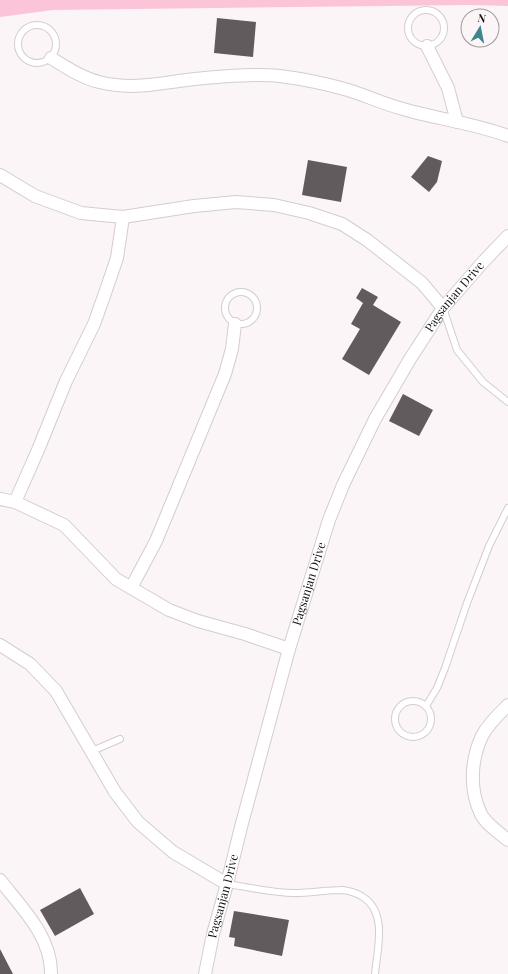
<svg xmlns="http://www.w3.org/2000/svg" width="508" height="974" font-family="'Playfair Display',serif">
  <rect width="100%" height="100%" fill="#fcf5f7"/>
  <polygon fill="#fcc4d8" points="0,0 508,0 508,6 470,5 53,10 0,17"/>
  <g fill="#615b5d">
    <polygon points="217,18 256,22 253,57 214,53"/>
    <polygon points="428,156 442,161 437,182 429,192 411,177"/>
    <polygon points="308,160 347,167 341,202 302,195"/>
    <polygon points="362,288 378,297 373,305 401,322 369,375 342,359 360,329 351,324 363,303 356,298"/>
    <polygon points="403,394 433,410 419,436 389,421"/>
    <polygon points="80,888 94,914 55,936 40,910"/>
    <polygon points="234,911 289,920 282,956 234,946 235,938 229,937"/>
    <polygon points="0,949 13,974 0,974"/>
  </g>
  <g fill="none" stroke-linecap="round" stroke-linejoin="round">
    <defs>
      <g id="service">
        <circle cx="426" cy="28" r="18"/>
        <circle cx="37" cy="44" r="19"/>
        <circle cx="241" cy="308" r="16"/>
        <polyline points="443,308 457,350 483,382 508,402"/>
        <circle cx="413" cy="719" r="18"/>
        <polyline points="426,706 437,688 445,668 467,603 489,546 508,508"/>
        <polyline points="92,751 120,739"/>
        <path d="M227 884C249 887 272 893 294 893 310 893 327 890 343 890 350 891 357 893 363 897 388 913 377 950 375 974"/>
      </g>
      <g id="minor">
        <polyline points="427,46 448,88 457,122"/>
        <path d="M51 58C66 67 82 78 99 82 131 90 155 84 186 80 214 77 252 73 280 76 303 79 327 84 348 90 367 96 384 104 403 109 437 119 474 123 508 136"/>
        <polyline points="0,175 35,196 81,213 123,217 194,206 236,202 274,205 309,213 342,224 367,240 422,283 443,308"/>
        <polyline points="0,499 15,502 64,525 116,579 169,610 198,621 245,634 289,649"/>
        <polyline points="15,502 38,450 66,381 94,324 104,296 117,258 123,217"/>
        <polyline points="131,588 156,541 225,374 232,349 235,324"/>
        <polyline points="0,645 30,664 56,691 115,792 138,822 173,852 227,884"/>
        <path d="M508 705C499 714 488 724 482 736 471 759 469 790 481 814 486 824 499 833 508 840"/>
        <path d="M0 880C21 907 52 937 51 974"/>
        <path id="s1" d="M205 974 213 934 227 884 241 827 289 649 329 520 343 485 375 419 410 359 443 308 483 262 508 236"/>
      </g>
    </defs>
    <use href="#service" stroke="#d3cdcf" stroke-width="8"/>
    <use href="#minor" stroke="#d3cdcf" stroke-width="14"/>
    <use href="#service" stroke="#fff" stroke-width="6"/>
    <use href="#minor" stroke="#fff" stroke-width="12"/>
  </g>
  <g text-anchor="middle" stroke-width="4" stroke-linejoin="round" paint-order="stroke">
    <g font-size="12" fill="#131111" stroke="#fcf5f7">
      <text dy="4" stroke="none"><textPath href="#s1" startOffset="728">Pagsanjan Drive</textPath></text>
      <text dy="4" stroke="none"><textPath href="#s1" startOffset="404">Pagsanjan Drive</textPath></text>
      <text dy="4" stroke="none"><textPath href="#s1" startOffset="80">Pagsanjan Drive</textPath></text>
    </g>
  </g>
  <g transform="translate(480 28) rotate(10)"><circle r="19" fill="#fcf5f7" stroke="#9f9a9b"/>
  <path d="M0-3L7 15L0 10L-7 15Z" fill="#3e868e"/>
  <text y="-6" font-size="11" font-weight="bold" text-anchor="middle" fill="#131111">N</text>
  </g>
</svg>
